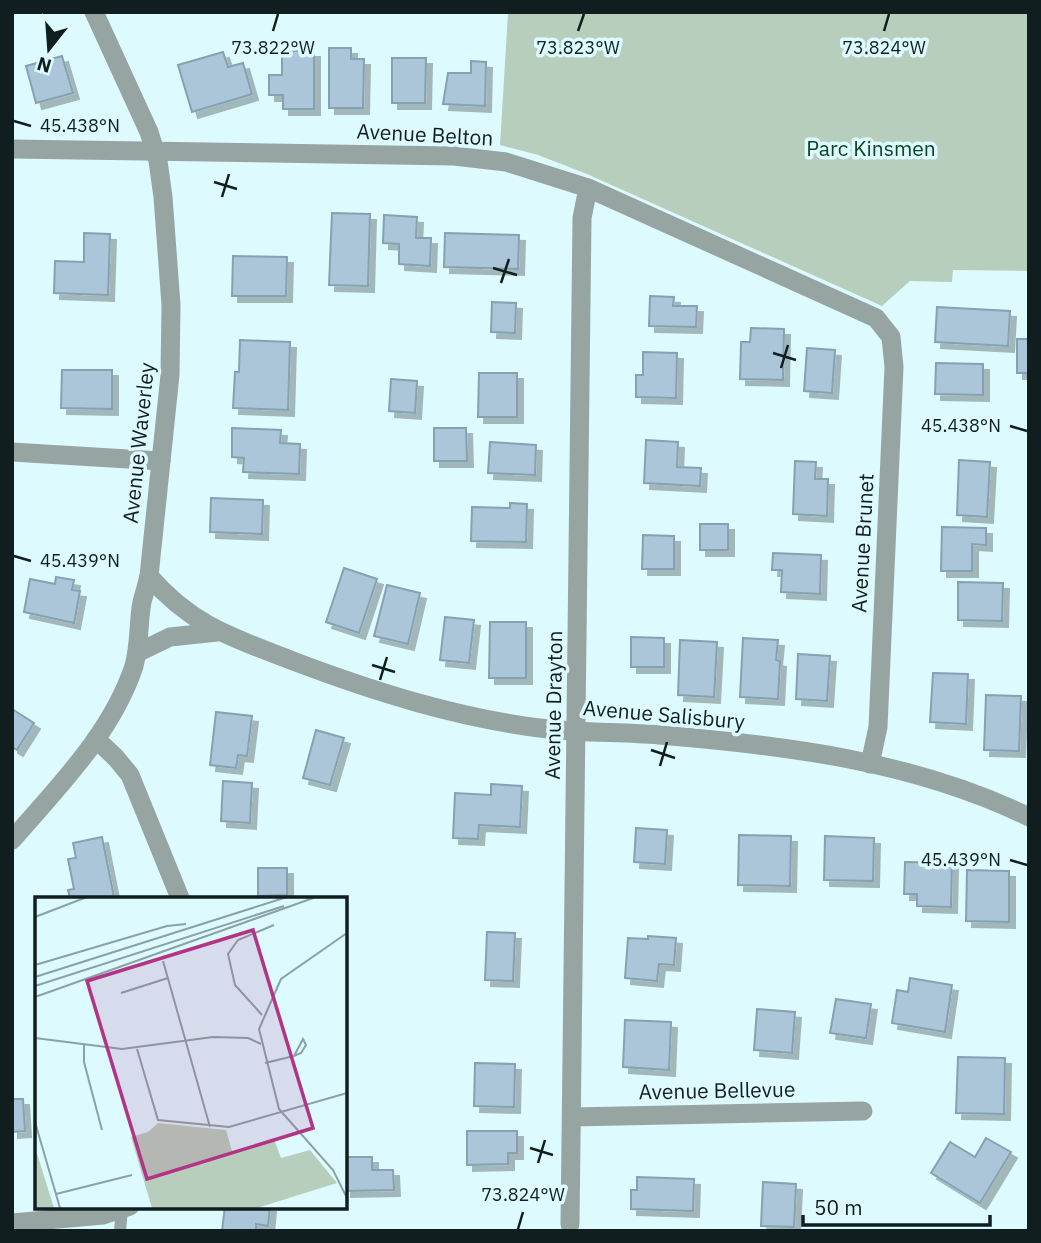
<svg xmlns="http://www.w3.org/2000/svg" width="1041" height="1243" font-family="'IBM Plex Sans',sans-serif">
  <defs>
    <filter id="shadow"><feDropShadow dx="6" dy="6" stdDeviation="0" flood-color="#0004"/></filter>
  </defs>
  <rect width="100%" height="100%" fill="#ddfafe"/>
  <polygon fill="#b6cebb" points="463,12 1029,12 1029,271 953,270 952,282 910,281 882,306 587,174 538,155 500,145 508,14"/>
  <g fill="#aac6d8" stroke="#86a1b1" stroke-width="2" filter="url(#shadow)">
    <polygon points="329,48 351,48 351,59 364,59 363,108 329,108"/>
    <polygon points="282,51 314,51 314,109 283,109 283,95 269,95 269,75 282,75"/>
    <polygon points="223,52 228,67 243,63 252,94 192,112 178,65"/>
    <polygon points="62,56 73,93 36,103 26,66"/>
    <polygon points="392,58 426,58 425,103 392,103"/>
    <polygon points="471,61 486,62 485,106 443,104 448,73 471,73"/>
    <polygon points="332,213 370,214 368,286 329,285"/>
    <polygon points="384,215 417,217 416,238 431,238 430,266 399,264 399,244 383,243"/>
    <polygon points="84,233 110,234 108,295 54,293 55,261 84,262"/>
    <polygon points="445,233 519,235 518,269 444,267"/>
    <polygon points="233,256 287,257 286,296 232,296"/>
    <polygon points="650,296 674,297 673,306 697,306 696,327 649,326"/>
    <polygon points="492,302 516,303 515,333 491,332"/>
    <polygon points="937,307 1010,311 1008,346 935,342"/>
    <polygon points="751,328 784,329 783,380 740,379 741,342 750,342"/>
    <rect x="1017" y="339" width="12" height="34"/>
    <polygon points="240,340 290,342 288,410 233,408 235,372 239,372"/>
    <polygon points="807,348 835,350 832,393 804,391"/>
    <polygon points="643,352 677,353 676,398 636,397 636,375 643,375"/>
    <polygon points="936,363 983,364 983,395 935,394"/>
    <polygon points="62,370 112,370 112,409 61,408"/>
    <polygon points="479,373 517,373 517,417 478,417"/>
    <polygon points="391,379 417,381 415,413 389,411"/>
    <polygon points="232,428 281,430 280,443 300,444 299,474 243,472 244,458 232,457"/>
    <polygon points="434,428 466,428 467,461 434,461"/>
    <polygon points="646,440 678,442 677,467 701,468 700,486 644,483"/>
    <polygon points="490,442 536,445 535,475 488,473"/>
    <polygon points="959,460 990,462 987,517 957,515"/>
    <polygon points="795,461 816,462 815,479 828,479 827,516 793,514"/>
    <polygon points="211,498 263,500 262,534 210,532"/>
    <polygon points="510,503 527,504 526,542 471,541 472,507 510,508"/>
    <rect x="700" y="524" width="28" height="26"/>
    <polygon points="942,527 986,528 986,545 972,544 972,571 941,571"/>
    <polygon points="643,535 674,536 674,569 642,569"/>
    <polygon points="773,553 821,555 820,594 781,592 782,570 772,570"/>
    <polygon points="344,568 377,579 359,633 326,622"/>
    <polygon points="56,577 74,580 72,590 80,591 74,623 24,612 30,579 55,584"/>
    <polygon points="958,582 1003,583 1002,621 958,620"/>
    <polygon points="387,585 420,593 408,644 374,636"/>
    <polygon points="445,617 474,620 469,663 440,660"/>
    <polygon points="490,622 526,622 526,678 489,678"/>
    <polygon points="631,637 664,638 664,667 631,667"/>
    <polygon points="743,638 778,640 776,660 780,661 778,699 740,697"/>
    <polygon points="680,640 717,642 714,697 678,695"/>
    <polygon points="798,654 830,656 827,701 796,699"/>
    <polygon points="933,673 968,674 966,724 930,722"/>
    <polygon points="986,695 1021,696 1019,751 984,750"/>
    <polygon points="12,709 34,723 17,750 12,747"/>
    <polygon points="216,712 252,716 247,756 238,755 236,768 210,765"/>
    <polygon points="316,730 344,738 330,785 303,778"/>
    <polygon points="223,781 252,783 250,823 221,821"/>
    <polygon points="491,784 522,786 520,827 479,825 478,839 453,838 455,793 491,795"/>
    <polygon points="636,828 667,830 665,864 634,862"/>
    <polygon points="739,835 791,836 790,886 738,885"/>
    <polygon points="825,836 874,838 873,881 824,880"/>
    <polygon points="102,837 114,897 70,898 68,890 74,889 68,859 76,858 73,843"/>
    <polygon points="905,862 952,863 951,907 917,906 917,894 904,894"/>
    <polygon points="258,868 287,868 287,895 258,896"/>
    <polygon points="967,870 1009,871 1009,922 966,921"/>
    <polygon points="487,932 515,933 513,981 485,980"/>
    <polygon points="648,936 676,938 674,965 659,964 657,981 625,978 628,938 648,939"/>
    <polygon points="910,978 952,985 945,1032 892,1023 897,990 908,992"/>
    <polygon points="836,999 871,1004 866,1038 830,1033"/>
    <polygon points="757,1009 795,1012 792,1053 754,1050"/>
    <polygon points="625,1020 671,1022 669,1070 623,1067"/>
    <polygon points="958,1057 1005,1058 1004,1114 956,1113"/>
    <polygon points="475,1063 515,1064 514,1107 474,1106"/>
    <polygon points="12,1099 23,1099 25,1131 12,1132"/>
    <polygon points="467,1131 517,1131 517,1153 508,1153 508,1164 467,1165"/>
    <polygon points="986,1138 1011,1152 980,1203 931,1173 950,1142 975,1157"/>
    <polygon points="345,1157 372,1157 372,1170 393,1170 394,1190 345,1191"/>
    <polygon points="637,1177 694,1179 693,1211 631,1209 631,1190 637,1190"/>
    <polygon points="763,1182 796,1184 794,1227 761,1226"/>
    <polygon points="225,1206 270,1206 268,1226 256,1224 256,1231 222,1231"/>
  </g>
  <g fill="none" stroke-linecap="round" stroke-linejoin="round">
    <polyline stroke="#96a5a2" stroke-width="12" points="120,1231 122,1209"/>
    <g stroke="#96a5a2" stroke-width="19">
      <polyline points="12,149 454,156 506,162 588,188 876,318 891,337 894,367 878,727 870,764"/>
      <polyline points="12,452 161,461"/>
      <path d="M149 576C192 626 234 638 293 661 375 692 460 719 548 729 585 733 622 732 659 735 784 745 914 761 1029 817"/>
      <polyline points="137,653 170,637 217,632"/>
      <polyline points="96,739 116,758 130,775 180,898"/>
      <path d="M12 840C58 787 112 733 134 666 140 645 138 623 142 602 144 594 147 585 149 576L170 375 171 305 163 197 158 161 149 132 94 12"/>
      <polyline points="572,1117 863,1111"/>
      <polyline points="12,1223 103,1215 130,1206"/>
      <polyline points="570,1224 582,218 588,188"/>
    </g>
  </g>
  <path fill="none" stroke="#101e20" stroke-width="2.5" d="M273 31 278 14M578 31 584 14M884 31 889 14M14 121 31 126M214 182 237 189M222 197 229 174M493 268 517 275M501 283 509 259M773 353 796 360M781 368 788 345M1010 426 1027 431M14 556 31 561M372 665 395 672M380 680 387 657M651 750 675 758M660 766 667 742M1010 860 1027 865M530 1148 553 1155M538 1163 545 1140M518 1229 523 1212"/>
  <g text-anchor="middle" stroke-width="7" stroke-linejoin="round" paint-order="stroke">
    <g font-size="21" fill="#101e20" stroke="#ddfafe">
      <text transform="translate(425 135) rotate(3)" y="7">Avenue Belton</text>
      <text transform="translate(139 443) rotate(-84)" y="7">Avenue Waverley</text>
      <text transform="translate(863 543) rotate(-87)" y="7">Avenue Brunet</text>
      <text transform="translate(554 705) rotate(-89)" y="7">Avenue Drayton</text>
      <text transform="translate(664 715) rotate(5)" y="7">Avenue Salisbury</text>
      <text transform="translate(717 1091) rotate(-1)" y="7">Avenue Bellevue</text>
    </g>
    <g font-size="21" fill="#0c4523" stroke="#ddfafe">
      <text x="871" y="156">Parc Kinsmen</text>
    </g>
  </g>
  <g transform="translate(35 897)">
    <rect width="312" height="312" fill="#ddfafe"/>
    <path d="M123 226 191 233 197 254 239 242 246 261 275 253 302 286 222 311H117L96 240 113 235ZM0 250 19 311H0Z" fill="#b6cebb"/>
    <path fill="none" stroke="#8ba2a5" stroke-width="2" d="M0 20 52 0M312 36 246 82 224 132 244 212 298 273 312 301M128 64 175 230M0 68 132 29 151 27M0 80 252 0M0 89 249 9M86 96 133 81M0 100 281 0M227 118 200 88 193 57 203 43 239 28M0 141 87 152 178 140 213 141 226 147M49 147V165L67 233M102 152 123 223 194 230 312 196M230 166 259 159 266 156 271 148 268 142 259 159M0 225 25 311M21 297 97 278"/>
    <path fill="#b23585" fill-opacity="0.15" stroke="#b23585" stroke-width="3.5" d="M218 33 278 231 112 282 52 84Z"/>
    <rect width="312" height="312" fill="none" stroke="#101e20" stroke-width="3.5"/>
  </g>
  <g font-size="18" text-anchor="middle" fill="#101e20" stroke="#ddfafe" stroke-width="7" stroke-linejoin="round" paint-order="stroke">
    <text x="273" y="54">73.822°W</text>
    <text x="578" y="54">73.823°W</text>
    <text x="884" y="54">73.824°W</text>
    <text x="80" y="132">45.438°N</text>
    <text x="961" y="432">45.438°N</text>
    <text x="80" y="567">45.439°N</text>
    <text x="961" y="866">45.439°N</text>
    <text x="523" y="1201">73.824°W</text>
  </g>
  <rect width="1041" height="1243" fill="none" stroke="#101e20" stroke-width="28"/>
  <g transform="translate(49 49) rotate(197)" stroke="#ddfafe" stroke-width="5" paint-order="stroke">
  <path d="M0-5L12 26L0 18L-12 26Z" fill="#101e20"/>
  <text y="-10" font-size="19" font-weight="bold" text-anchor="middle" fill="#101e20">N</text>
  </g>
  <path d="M803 1215v10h187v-10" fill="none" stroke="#101e20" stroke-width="3.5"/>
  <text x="814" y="1215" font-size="21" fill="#101e20" stroke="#ddfafe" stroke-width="5" paint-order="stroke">50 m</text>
</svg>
